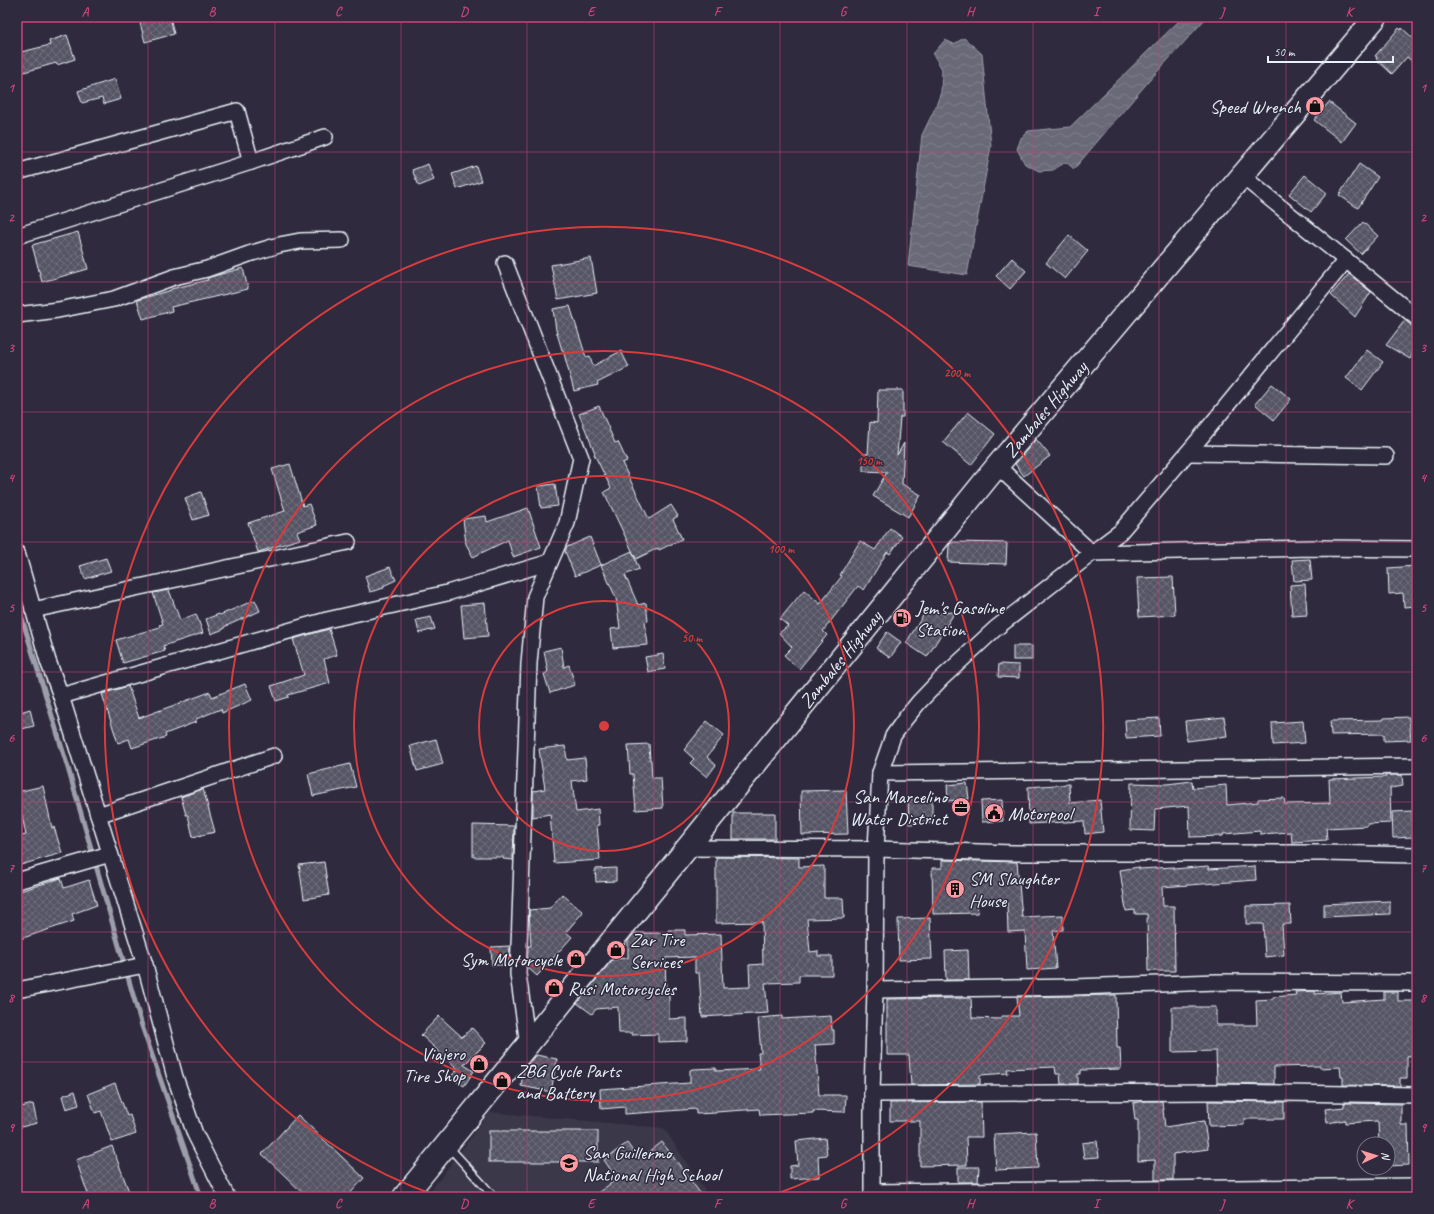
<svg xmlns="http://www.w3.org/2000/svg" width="1434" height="1214" font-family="Caveat,sans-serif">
  <defs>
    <pattern id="water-waves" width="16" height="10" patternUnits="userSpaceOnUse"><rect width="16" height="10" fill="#696978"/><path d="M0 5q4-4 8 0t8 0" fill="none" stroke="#7e7f8c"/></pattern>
    <pattern id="building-cross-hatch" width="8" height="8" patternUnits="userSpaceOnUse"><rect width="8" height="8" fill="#575565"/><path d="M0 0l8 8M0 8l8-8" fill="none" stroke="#6f6e7c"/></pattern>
  </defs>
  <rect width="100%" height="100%" fill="#2f2a3d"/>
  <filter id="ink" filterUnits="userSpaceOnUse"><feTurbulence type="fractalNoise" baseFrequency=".025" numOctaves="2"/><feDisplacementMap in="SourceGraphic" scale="8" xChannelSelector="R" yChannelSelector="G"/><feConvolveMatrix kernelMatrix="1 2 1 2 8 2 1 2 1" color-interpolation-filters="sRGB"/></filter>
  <g filter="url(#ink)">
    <polygon fill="#3b3749" points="490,1112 664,1128 709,1197 426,1197"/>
    <g fill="url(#water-waves)" stroke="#9c9fab">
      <polygon points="1183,17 1205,17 1206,18 1148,82 1074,169 1066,162 1053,170 1039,171 1025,164 1017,149 1021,138 1028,131 1070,127"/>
      <polygon points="964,38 982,54 991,146 967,275 908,266 922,135 936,106 941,92 942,69 933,54 945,40 954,44"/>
    </g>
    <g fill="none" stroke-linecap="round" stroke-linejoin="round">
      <polyline stroke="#9c9fab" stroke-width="5" points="17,602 68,768 142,1026 201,1197"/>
    </g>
    <g fill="url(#building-cross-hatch)" stroke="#e8f1f8">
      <polygon points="146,17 170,17 174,34 145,42 139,19"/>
      <polygon points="1399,28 1401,30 1402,28 1417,42 1417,66 1407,57 1392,74 1376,59 1377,57 1375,56"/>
      <polygon points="67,35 75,59 57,65 56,63 17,74 17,53 50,45 49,41"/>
      <polygon points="115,79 121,99 104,104 102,98 82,103 78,91"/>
      <polygon points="1329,102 1356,123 1342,142 1314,120"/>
      <polygon points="428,164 434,180 419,186 412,170"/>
      <polygon points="1359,164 1378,177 1358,208 1339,195"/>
      <polygon points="476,166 481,181 457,189 452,174"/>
      <polygon points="1305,175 1327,193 1311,212 1289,194"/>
      <polygon points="1363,222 1378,236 1361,254 1346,240"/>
      <polygon points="78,232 88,269 42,282 32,245"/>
      <polygon points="1069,235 1088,251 1065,279 1046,263"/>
      <polygon points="591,258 597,293 558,300 551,265"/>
      <polygon points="1012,258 1026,271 1010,289 996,276"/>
      <polygon points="243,268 248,289 171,307 172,311 143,319 137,300 171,290 171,289 208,280 207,278"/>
      <polygon points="1349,274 1371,292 1355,317 1331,295"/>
      <polygon points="570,306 586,357 590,356 593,366 621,351 629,367 597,383 598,385 574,391 563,350 562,350 556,330 553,309"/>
      <polygon points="1405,320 1417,331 1417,345 1410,359 1386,345"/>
      <polygon points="1367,350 1383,362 1362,390 1346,378"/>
      <polygon points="1272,384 1291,399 1274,420 1255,404"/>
      <polygon points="878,390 903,390 903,417 900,417 897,455 904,443 902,484 921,495 908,517 873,496 887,472 863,471 863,454 868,454 870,422 877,423"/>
      <polygon points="599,406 615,443 618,442 627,461 622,463 649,519 671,505 678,516 673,519 682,539 659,550 658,548 636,559 604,492 611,488 594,454 595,453 579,414"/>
      <polygon points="968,412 995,434 971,465 943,442"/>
      <polygon points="1036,439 1050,456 1024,476 1015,464"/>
      <polygon points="290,464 303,506 309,504 317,525 297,532 300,539 258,552 248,523 285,511 272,469"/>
      <polygon points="555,484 558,506 541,508 538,486"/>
      <polygon points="201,492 209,515 193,520 185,498"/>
      <polygon points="528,508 541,547 513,557 508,540 473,557 466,544 463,519 486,516 487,522"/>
      <polygon points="890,528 902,537 890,554 887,552 864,590 858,586 823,631 827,635 799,669 784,655 792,647 779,633 788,626 780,619 804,590 820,604 842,576 840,575 860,541 875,550"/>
      <polygon points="590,537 601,565 575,576 565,551 567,547"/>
      <polygon points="952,542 1007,543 1006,564 948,562 949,545"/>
      <polygon points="632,551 639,569 625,575 638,605 646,603 648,621 645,622 648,645 613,648 611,629 620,628 616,598 601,565"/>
      <polygon points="106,558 111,571 85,579 80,566"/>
      <polygon points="1310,559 1312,580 1294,581 1292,560"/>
      <polygon points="1415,566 1417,606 1404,607 1403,593 1389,594 1388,568"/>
      <polygon points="390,567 396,580 383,586 384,588 370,592 365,576"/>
      <polygon points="1173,577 1175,615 1139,617 1137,578"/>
      <polygon points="1305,584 1307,615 1292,616 1290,585"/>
      <polygon points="169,590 180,620 196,614 203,633 163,646 165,651 123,663 116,640 160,627 159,625 163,624 153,593"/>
      <polygon points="255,600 260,611 224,627 224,629 211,634 206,619 219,614 220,615"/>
      <polygon points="485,603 488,636 464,638 461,605"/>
      <polygon points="955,612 927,657 906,643 924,614"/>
      <polygon points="431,617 435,629 419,633 416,620"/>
      <polygon points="329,629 337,655 324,659 330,683 288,695 289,697 276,701 271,686 304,675 293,639"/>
      <polygon points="887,632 901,642 890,658 876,648"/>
      <rect x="1013" y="646" width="19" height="14"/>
      <polygon points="561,647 564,667 569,665 575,685 550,693 544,674 548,672 544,651"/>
      <polygon points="663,654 665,669 648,672 645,657"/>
      <polygon points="999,664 1019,665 1019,678 998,677"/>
      <polygon points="245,684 252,700 222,713 221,709 196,719 196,722 165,734 166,737 132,748 129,739 118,743 102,694 128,686 139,718 210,692 212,697"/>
      <polygon points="30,709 34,726 17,730 17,713"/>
      <polygon points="1224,717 1227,736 1187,741 1185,721"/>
      <polygon points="1409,717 1411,740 1384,741 1384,734 1331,735 1330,721 1383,720 1383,718"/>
      <polygon points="1159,718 1160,736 1126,738 1125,720"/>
      <polygon points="707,721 724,735 707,757 716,765 707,777 690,763 694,759 684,750"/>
      <polygon points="1303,721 1305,743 1273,745 1272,723"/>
      <polygon points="436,739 443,764 417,771 410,746"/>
      <polygon points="649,744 650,760 651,760 652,778 661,778 663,808 636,810 633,774 630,774 628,745"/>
      <polygon points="565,746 567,760 585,758 587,779 572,781 576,812 598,809 599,825 597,825 600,860 554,863 550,814 533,817 533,791 545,789 539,749"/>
      <polygon points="350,764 356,787 313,796 308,774"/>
      <polygon points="1385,775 1402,775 1403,786 1390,788 1391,823 1367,824 1367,826 1326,828 1327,840 1292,842 1291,832 1260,834 1260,831 1223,834 1223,836 1190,837 1189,806 1155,809 1154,831 1130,830 1131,783 1167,784 1192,781 1193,788 1226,785 1227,805 1258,802 1258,799 1284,798 1285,804 1330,803 1329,779 1386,777"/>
      <polygon points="967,783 969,799 948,801 947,785"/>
      <polygon points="1069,784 1070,803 1100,800 1103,832 1085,834 1084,821 1029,824 1028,787"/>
      <polygon points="43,786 52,828 54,827 62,853 17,866 17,837 26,835 17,792"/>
      <polygon points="203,789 215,832 193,837 188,815 186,815 181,797"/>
      <polygon points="846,790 848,834 802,835 801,791"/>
      <polygon points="908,798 932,798 932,823 909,824"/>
      <polygon points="1002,800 1003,821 982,822 981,801"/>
      <polygon points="1412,811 1413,837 1393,838 1392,812"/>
      <rect x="733" y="813" width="42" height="26"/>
      <polygon points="473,825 514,826 513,860 503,859 503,857 473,857"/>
      <polygon points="716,857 799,858 799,867 824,866 824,898 843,898 844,918 807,919 810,952 818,951 818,956 832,956 832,975 799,975 799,982 765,983 768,1013 702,1017 699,973 695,973 695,957 665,958 666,988 669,988 669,1019 687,1018 687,1041 658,1042 658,1034 632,1035 632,1033 619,1033 618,1007 596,1009 592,1014 577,1003 613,959 628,958 628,941 634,933 668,933 668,930 685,930 685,935 721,934 723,988 750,987 749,965 763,964 762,922 716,923"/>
      <polygon points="942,860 1017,862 1022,917 1063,915 1063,930 1053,931 1056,968 1027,970 1025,931 1008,932 1007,903 977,903 978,913 933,914 932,868 942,868"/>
      <polygon points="324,862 329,895 304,899 299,865"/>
      <polygon points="1208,866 1209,869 1255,866 1256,880 1162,887 1163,906 1174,906 1175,971 1148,971 1147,914 1135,914 1135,910 1126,911 1120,870 1139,867 1139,869 1174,867 1174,869"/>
      <polygon points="616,868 616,881 596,882 595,869"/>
      <polygon points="61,878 64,888 89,880 97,905 72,914 74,921 17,940 17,892"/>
      <polygon points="562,894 583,912 566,932 572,937 537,976 527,967 528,946 531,946 529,910 550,908"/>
      <polygon points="1390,901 1390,914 1324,917 1324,904"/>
      <polygon points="1290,905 1291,924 1282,924 1284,955 1265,957 1263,924 1246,924 1246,906"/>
      <polygon points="930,918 932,959 899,960 898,919"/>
      <polygon points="510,946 509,965 492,965 491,947"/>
      <polygon points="968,950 969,980 946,980 945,951"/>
      <polygon points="1315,991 1315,994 1341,992 1342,1002 1384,999 1384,992 1398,992 1398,1001 1417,1001 1417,1055 1407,1056 1407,1078 1400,1078 1400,1086 1343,1085 1343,1077 1341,1077 1340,1067 1320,1068 1320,1066 1274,1067 1274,1084 1217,1083 1216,1051 1172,1052 1172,1007 1216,1007 1216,1025 1257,1025 1256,1000 1273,999 1273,997 1296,995 1295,992"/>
      <polygon points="1116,995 1117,1048 1120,1048 1121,1069 1081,1070 1081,1074 1078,1074 1078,1084 1061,1084 1060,1074 1056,1074 1055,1067 1007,1069 1008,1073 980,1075 980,1084 911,1085 909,1055 887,1055 887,999 971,998 972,1018 1001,1019 1001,1016 1019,1016 1017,997"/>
      <polygon points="439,1016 462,1037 472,1028 486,1043 464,1065 474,1071 464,1086 450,1077 458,1069 421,1035"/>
      <polygon points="782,1016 782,1019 831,1016 832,1030 834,1030 834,1044 815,1045 819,1095 846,1095 845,1112 813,1111 813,1113 760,1115 759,1109 716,1112 716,1113 696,1114 696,1109 625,1114 625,1107 601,1109 600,1089 690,1083 690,1070 693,1069 716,1068 716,1071 760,1069 758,1053 761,1053 758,1018"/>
      <polygon points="536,1055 557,1059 551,1092 521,1086 524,1068"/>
      <polygon points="115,1083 127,1116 130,1115 136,1134 112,1142 101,1111 95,1113 88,1094"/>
      <polygon points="75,1091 79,1105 66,1109 62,1096"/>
      <polygon points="1146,1101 1162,1101 1165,1127 1204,1121 1208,1149 1173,1154 1173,1180 1155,1180 1155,1160 1138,1161 1138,1120 1135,1120 1133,1103"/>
      <polygon points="1208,1101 1284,1102 1284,1119 1244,1119 1244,1125 1209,1126"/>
      <polygon points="981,1102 982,1137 966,1137 967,1165 920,1166 920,1121 890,1121 890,1103"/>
      <polygon points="1344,1103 1401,1104 1401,1125 1408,1125 1409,1165 1388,1166 1388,1144 1379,1144 1378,1122 1377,1121 1345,1123 1345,1120 1327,1123 1325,1109 1344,1107"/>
      <polygon points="33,1104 37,1123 17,1128 17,1108"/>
      <polygon points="298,1115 364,1178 347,1197 307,1197 262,1154"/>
      <rect x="489" y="1131" width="109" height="31"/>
      <polygon points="1036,1132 1038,1168 996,1170 994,1134"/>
      <polygon points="825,1138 827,1155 818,1156 819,1177 790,1179 790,1166 798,1165 796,1141"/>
      <polygon points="1097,1141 1099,1157 1084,1158 1082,1143"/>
      <polygon points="662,1142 703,1197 592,1197 617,1179 604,1160 627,1143 639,1160"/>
      <polygon points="112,1146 131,1197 89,1197 76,1160"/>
      <polygon points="958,1167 979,1167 978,1182 958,1182"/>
    </g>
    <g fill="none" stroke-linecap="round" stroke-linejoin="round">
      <defs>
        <polyline id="lane" points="448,1146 494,1197"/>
        <g id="street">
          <polyline points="17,172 237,111 251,162"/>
          <polyline points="1242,176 1346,260"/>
          <polyline points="17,236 251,162 325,137"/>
          <polyline points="505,263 581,458 567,523 535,597 529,663 518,974 528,1045"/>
          <polyline points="17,315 58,310 114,299 174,277 207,269 249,254 279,245 300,241 342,240"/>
          <polyline points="1188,453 1386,456"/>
          <polyline points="997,466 1092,553 1120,532 1201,437 1346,260 1417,318"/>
          <polyline points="17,553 48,661 61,696 145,965 175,1077 195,1134 227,1197"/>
          <polyline points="33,610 348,542"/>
          <polyline points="61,696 327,620 447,593 550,562"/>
          <polyline points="880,773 1417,766"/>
          <polyline points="98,815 274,756"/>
          <polyline points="687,848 876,849 1014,853 1323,853 1417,855"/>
          <polyline points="17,881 110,854"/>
          <polyline points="17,990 145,965"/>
          <polyline points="875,990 1074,987 1217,982 1417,983"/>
          <polyline points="872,1094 1214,1092 1417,1095"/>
          <polyline points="872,1192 1417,1186"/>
          <polyline points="872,1197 872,1094 875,990 876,849 880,773 893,736 905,719 919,702 941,679 995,629 1092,553 1313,548 1417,549"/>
        </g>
        <polyline id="primary" points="404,1197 997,466 1376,17"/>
      </defs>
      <use href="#lane" stroke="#e8f1f8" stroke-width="10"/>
      <use href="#street" stroke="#e8f1f8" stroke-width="18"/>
      <use href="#primary" stroke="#e8f1f8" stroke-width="25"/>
      <use href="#lane" stroke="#2f2a3d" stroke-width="7"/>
      <use href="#street" stroke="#2f2a3d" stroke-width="15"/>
      <use href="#primary" stroke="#2f2a3d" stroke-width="22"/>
    </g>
  </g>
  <path fill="none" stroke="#ca437a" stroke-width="1" stroke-opacity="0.55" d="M148 17V1197M275 17V1197M401 17V1197M527 17V1197M654 17V1197M780 17V1197M907 17V1197M1033 17V1197M1159 17V1197M1286 17V1197M17 152H1417M17 282H1417M17 412H1417M17 542H1417M17 672H1417M17 802H1417M17 932H1417M17 1062H1417"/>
  <g fill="none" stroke="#d83c3d" stroke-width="2">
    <circle cx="604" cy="726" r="125"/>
    <circle cx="604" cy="726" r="250"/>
    <circle cx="604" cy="726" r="375"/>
    <path d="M437 1196A499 499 0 1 1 771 1196"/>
  </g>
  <defs>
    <symbol id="shop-disc" viewBox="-11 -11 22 22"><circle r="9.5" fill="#ff9aa2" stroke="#2f2a3d"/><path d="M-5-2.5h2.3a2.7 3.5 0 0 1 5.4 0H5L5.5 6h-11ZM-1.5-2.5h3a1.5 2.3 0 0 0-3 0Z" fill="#111"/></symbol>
    <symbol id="fuel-disc" viewBox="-11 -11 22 22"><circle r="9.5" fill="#ff9aa2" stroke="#2f2a3d"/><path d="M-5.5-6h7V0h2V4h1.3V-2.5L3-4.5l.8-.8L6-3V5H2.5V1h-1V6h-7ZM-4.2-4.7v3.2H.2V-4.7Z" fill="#111"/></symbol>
    <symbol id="office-disc" viewBox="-11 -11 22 22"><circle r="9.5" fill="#ff9aa2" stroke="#2f2a3d"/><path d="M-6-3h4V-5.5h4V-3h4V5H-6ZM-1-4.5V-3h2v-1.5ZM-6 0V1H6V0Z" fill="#111"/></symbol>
    <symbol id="civic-disc" viewBox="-11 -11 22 22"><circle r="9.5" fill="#ff9aa2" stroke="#2f2a3d"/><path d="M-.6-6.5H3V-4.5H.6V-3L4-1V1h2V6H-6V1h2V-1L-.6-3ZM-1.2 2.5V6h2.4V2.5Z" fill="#111"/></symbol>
    <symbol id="building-disc" viewBox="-11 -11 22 22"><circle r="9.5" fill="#ff9aa2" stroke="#2f2a3d"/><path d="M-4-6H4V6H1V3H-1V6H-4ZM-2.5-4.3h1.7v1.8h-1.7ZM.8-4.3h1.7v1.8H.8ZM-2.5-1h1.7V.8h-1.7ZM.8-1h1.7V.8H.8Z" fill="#111"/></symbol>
    <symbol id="school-disc" viewBox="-11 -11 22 22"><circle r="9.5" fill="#ff9aa2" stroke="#2f2a3d"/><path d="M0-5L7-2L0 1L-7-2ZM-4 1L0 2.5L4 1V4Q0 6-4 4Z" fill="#111"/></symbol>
  </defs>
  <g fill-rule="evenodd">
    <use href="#shop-disc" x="1304" y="95" width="22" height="22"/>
    <use href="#fuel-disc" x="891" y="607" width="22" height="22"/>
    <use href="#office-disc" x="950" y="796" width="22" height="22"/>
    <use href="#civic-disc" x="983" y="802" width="22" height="22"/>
    <use href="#building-disc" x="944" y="878" width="22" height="22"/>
    <use href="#shop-disc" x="605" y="939" width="22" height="22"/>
    <use href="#shop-disc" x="565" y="948" width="22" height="22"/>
    <use href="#shop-disc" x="543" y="977" width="22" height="22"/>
    <use href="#shop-disc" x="468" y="1053" width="22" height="22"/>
    <use href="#shop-disc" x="491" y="1070" width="22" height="22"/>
    <use href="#school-disc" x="558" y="1152" width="22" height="22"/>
  </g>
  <g text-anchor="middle" stroke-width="3" stroke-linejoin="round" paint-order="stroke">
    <g font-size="19" fill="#e8f1f8" stroke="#2f2a3d" text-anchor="start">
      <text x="1301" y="113" text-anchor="end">Speed Wrench</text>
      <text x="916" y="614">Jem's Gasoline<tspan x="916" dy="22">Station</tspan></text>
      <text x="947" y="803" text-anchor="end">San Marcelino<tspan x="947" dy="22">Water District</tspan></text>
      <text x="1008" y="820">Motorpool</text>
      <text x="969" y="885">SM Slaughter<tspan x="969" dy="22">House</tspan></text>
      <text x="630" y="946">Zar Tire<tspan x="630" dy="22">Services</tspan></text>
      <text x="562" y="966" text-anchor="end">Sym Motorcycle</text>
      <text x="568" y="995">Rusi Motorcycles</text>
      <text x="465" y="1060" text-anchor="end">Viajero<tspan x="465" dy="22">Tire Shop</tspan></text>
      <text x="516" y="1077">ZBG Cycle Parts<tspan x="516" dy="22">and Battery</tspan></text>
      <text x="583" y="1159">San Guillermo<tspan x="583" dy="22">National High School</tspan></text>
    </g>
    <g font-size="19" fill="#e8f1f8" stroke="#2f2a3d">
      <text transform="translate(1045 409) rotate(-50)" y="7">Zambales Highway</text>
      <text transform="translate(840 659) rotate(-51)" y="7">Zambales Highway</text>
    </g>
  </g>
  <circle cx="604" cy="726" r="6" fill="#d83c3d" stroke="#2f2a3d" stroke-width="2"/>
  <g font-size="12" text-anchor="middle" font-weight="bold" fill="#d83c3d" stroke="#2f2a3d" stroke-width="3" stroke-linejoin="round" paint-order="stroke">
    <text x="957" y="377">200 m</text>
    <text x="869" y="465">150 m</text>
    <text x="781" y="553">100 m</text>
    <text x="692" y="642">50 m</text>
  </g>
  <rect width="1434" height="1214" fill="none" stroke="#2f2a3d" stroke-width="44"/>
  <g transform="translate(1376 1156) rotate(86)"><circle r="19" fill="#2f2a3d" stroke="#797a88"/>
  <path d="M0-3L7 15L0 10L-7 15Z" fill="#ff9aa2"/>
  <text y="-6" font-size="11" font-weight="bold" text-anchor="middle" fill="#e8f1f8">N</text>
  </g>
  <path d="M1268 56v6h125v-6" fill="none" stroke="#e8f1f8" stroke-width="2"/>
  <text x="1274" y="56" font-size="12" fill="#e8f1f8" stroke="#2f2a3d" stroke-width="3" paint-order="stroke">50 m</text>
  <rect x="22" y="22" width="1390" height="1170" fill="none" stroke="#ca437a" stroke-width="1.5"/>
  <g font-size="13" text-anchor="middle" font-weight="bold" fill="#ca437a">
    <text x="85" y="16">A</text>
    <text x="212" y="16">B</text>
    <text x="338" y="16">C</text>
    <text x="464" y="16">D</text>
    <text x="591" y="16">E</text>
    <text x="717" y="16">F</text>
    <text x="843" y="16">G</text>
    <text x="970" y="16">H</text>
    <text x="1096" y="16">I</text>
    <text x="1222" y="16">J</text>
    <text x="1349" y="16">K</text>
    <text x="11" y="92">1</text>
    <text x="1423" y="92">1</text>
    <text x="11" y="222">2</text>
    <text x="1423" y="222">2</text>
    <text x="11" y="352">3</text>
    <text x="1423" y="352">3</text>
    <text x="11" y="482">4</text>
    <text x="1423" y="482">4</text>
    <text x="11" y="612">5</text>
    <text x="1423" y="612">5</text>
    <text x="11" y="742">6</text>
    <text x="1423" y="742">6</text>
    <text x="11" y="872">7</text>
    <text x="1423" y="872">7</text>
    <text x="11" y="1002">8</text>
    <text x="1423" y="1002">8</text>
    <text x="11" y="1132">9</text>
    <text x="1423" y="1132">9</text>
    <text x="85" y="1208">A</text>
    <text x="212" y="1208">B</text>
    <text x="338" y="1208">C</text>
    <text x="464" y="1208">D</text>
    <text x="591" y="1208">E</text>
    <text x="717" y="1208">F</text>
    <text x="843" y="1208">G</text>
    <text x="970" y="1208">H</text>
    <text x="1096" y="1208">I</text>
    <text x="1222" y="1208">J</text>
    <text x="1349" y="1208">K</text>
  </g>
</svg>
